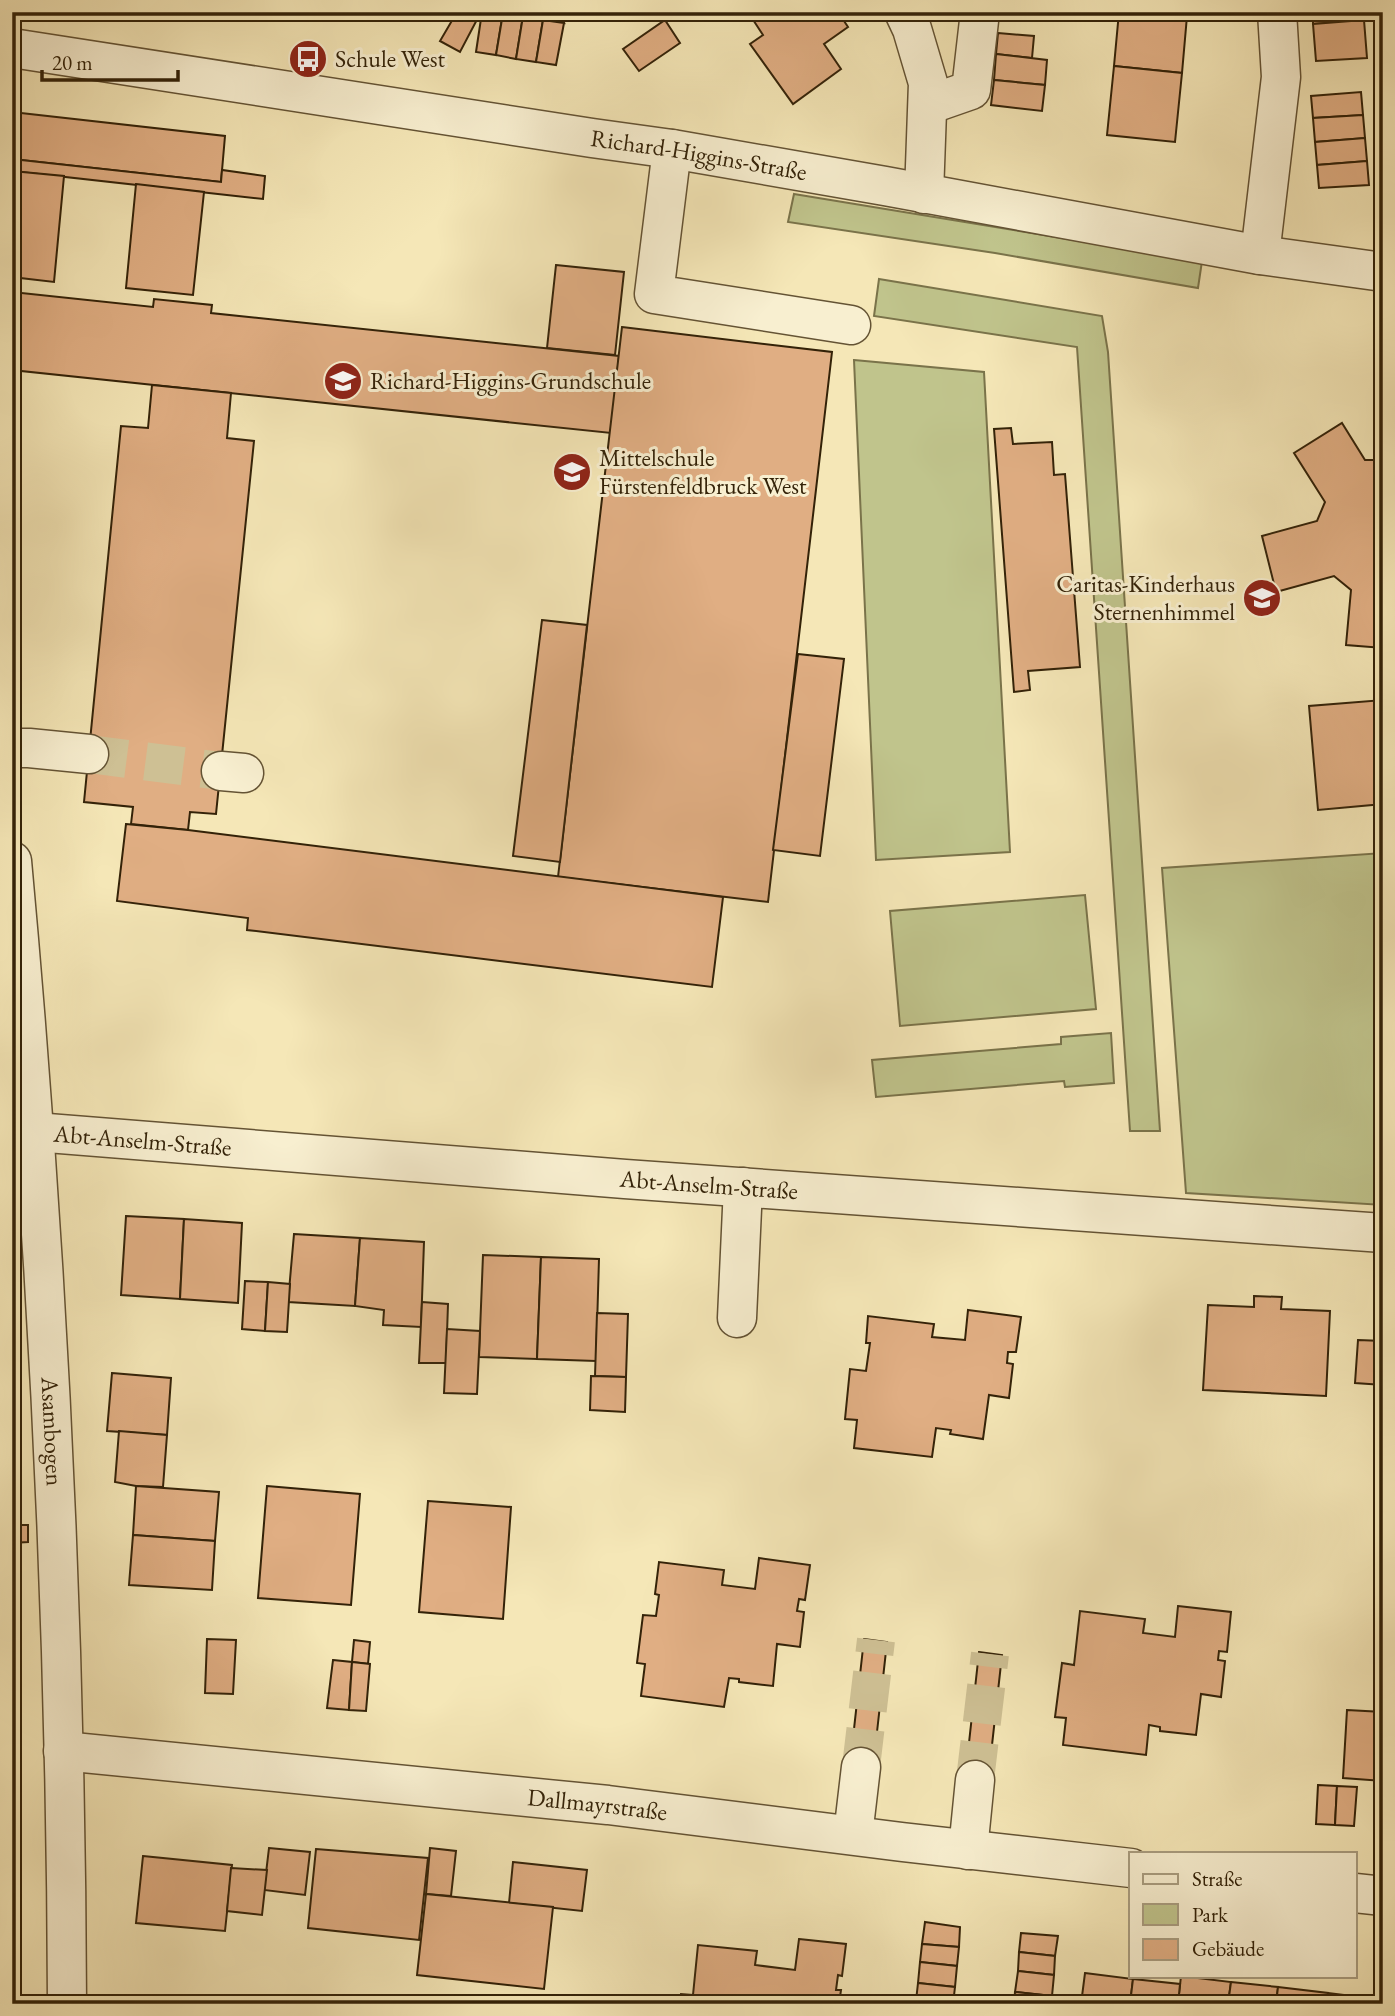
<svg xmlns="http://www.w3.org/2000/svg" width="1395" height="2016" font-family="'EB Garamond',serif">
  <rect width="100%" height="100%" fill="#f5e7b7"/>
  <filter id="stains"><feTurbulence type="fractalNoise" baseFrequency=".00286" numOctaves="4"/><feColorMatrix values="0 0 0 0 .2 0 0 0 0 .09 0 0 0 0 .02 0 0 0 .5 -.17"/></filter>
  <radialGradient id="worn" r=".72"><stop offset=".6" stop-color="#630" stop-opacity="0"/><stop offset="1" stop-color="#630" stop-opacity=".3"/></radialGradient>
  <g fill="#c0c48c" stroke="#7a734a" stroke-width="2">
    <polygon points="794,194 1202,261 1198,288 995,253 788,222"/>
    <polygon points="879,279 1102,316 1108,352 1160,1131 1130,1131 1077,347 874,316"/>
    <polygon points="854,360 984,372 1010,852 876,860"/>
    <polygon points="1383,853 1383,1205 1186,1193 1162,868"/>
    <polygon points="1085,895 1096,1009 900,1026 890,911"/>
    <polygon points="1111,1033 1114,1083 1065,1087 1064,1081 876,1097 872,1060 1061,1044 1061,1037"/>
  </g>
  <g fill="#e0ae83" stroke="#332208" stroke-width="2">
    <polygon points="457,12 481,12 460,52 440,41"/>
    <polygon points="482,12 503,13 496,55 476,52"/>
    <polygon points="497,12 558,12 564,23 523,16"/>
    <polygon points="748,12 838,12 848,27 824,44 841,69 793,104 750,44 763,35"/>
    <polygon points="1119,12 1151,12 1187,16 1182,73 1114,66"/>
    <polygon points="1313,12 1352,12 1353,21 1313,24"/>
    <polygon points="503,13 523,16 516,59 496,55"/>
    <polygon points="523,16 543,20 536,62 516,59"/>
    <polygon points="543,20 564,23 556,65 536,62"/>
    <polygon points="665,20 680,43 639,71 623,49"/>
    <polygon points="1364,20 1367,58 1316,61 1313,24"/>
    <polygon points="998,33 1034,36 1032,58 996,54"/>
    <polygon points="996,54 1047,60 1045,85 994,80"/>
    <polygon points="1114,66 1182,73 1175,142 1107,135"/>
    <polygon points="994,80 1045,85 1042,111 991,105"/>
    <polygon points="1361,92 1363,115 1313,118 1311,96"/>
    <polygon points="12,112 225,136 221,182 12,159"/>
    <polygon points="1363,115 1365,138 1315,142 1313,118"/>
    <polygon points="1365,138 1367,161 1317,165 1315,142"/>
    <polygon points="12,159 221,182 222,170 265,176 263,199 12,171"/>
    <polygon points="1367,161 1369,185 1319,188 1317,165"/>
    <polygon points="12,171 64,176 54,282 12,277"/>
    <polygon points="136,184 204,192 193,295 126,288"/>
    <polygon points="556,265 624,272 615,355 547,348"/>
    <polygon points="12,292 153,307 154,299 212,305 211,313 619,356 611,433 12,370"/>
    <polygon points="622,327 832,352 768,902 558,877"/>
    <polygon points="152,385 231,393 227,438 254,441 216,814 190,812 188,830 131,824 133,807 84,802 121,426 148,428"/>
    <polygon points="1342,423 1365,460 1383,460 1383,648 1346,645 1351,590 1334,576 1276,592 1262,536 1317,521 1325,502 1294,453"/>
    <polygon points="1011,428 1013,444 1052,442 1054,475 1065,474 1080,667 1028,671 1030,690 1014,692 994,429"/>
    <polygon points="542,620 587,625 560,862 513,856"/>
    <polygon points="798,654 844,659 820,856 773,850"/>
    <polygon points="1383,700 1383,804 1318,810 1309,706"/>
    <polygon points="126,824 188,830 723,897 712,987 247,930 248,918 117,901"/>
    <polygon points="126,1216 184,1219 180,1299 121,1295"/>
    <polygon points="184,1219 242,1223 238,1303 180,1299"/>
    <polygon points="294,1234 360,1238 355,1306 288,1302"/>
    <polygon points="360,1238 424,1242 421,1327 383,1325 384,1310 355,1306"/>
    <polygon points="483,1255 541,1257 537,1359 479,1357"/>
    <polygon points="541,1257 599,1259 596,1361 537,1359"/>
    <polygon points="245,1281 268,1282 265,1331 242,1329"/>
    <polygon points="268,1282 290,1284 287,1332 265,1331"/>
    <polygon points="1254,1296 1282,1297 1281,1309 1330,1311 1326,1396 1203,1390 1208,1305 1254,1307"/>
    <polygon points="422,1302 448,1304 446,1363 419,1363"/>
    <polygon points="968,1310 1021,1317 1016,1352 1008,1352 1007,1363 1013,1364 1009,1398 989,1395 983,1439 950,1434 951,1430 936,1428 932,1457 854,1448 857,1420 845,1419 850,1369 866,1371 870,1343 866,1343 868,1316 934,1324 932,1337 965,1340"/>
    <polygon points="597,1313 628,1314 626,1377 595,1376"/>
    <polygon points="447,1329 480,1331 477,1394 444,1393"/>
    <polygon points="1358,1340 1383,1341 1383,1385 1355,1383"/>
    <polygon points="112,1373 171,1378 167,1435 107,1431"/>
    <polygon points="591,1376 626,1377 625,1412 590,1410"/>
    <polygon points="119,1431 167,1435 163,1487 136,1486 115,1482"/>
    <polygon points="136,1486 219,1492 215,1541 133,1535"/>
    <polygon points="267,1486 360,1494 351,1605 258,1598"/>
    <polygon points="428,1501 511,1507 503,1619 419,1612"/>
    <polygon points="12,1525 28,1525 28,1542 12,1543"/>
    <polygon points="133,1535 215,1541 212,1590 129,1585"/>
    <polygon points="759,1558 810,1565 805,1600 799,1599 797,1611 804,1612 800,1647 777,1644 773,1686 739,1682 739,1679 729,1678 724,1707 641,1696 645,1664 637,1663 643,1615 656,1616 659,1595 655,1594 659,1562 724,1570 722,1585 755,1589"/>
    <polygon points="1178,1606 1231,1612 1227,1652 1219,1651 1218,1660 1225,1661 1221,1697 1201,1694 1196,1735 1160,1731 1160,1727 1149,1725 1146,1755 1063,1745 1066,1718 1055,1717 1062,1663 1074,1665 1080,1611 1145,1619 1143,1633 1175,1637"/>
    <polygon points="207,1639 236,1640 233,1694 205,1693"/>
    <polygon points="864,1639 887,1642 873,1768 850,1765"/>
    <polygon points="354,1640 370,1642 368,1664 352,1662"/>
    <polygon points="979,1652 1002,1655 988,1781 965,1779"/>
    <polygon points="333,1660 352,1662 349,1710 327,1708"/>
    <polygon points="352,1662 370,1664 366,1711 349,1710"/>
    <polygon points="1347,1710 1383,1712 1383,1781 1343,1778"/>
    <polygon points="1318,1785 1337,1786 1335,1825 1316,1824"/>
    <polygon points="1337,1786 1357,1787 1354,1826 1335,1825"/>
    <polygon points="269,1848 310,1852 305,1895 264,1890"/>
    <polygon points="430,1848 456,1851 451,1896 426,1894"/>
    <polygon points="316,1849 428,1858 419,1940 308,1928"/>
    <polygon points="143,1856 232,1865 225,1931 136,1923"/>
    <polygon points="513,1862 587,1870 582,1911 509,1903"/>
    <polygon points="231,1868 267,1870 262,1915 227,1911"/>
    <polygon points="426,1894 553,1907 544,1989 417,1975"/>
    <polygon points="925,1922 960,1927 959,1947 922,1944"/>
    <polygon points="1021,1933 1058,1936 1055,1956 1019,1952"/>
    <polygon points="799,1939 846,1944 842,1976 838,1975 836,1990 841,1990 839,2004 680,2004 681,1994 693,1995 698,1945 757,1951 755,1965 795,1970"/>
    <polygon points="922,1944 959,1947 957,1966 920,1962"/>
    <polygon points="1019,1952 1055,1956 1054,1975 1018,1971"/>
    <polygon points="920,1962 957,1966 955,1987 918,1983"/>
    <polygon points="1018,1971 1054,1975 1052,1996 1015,1992"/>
    <polygon points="1085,1973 1133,1979 1130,2004 1081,2004"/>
    <polygon points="1181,1976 1231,1982 1228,2004 1178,2004"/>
    <polygon points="1133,1979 1180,1984 1178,2004 1130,2004"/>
    <polygon points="1231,1982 1278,1987 1276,2004 1228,2004"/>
    <polygon points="918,1983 955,1987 953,2004 916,2001"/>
    <polygon points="1278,1987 1328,1993 1327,2004 1276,2004"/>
    <polygon points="1015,1992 1052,1996 1051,2004 1014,2004"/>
    <polygon points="1328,1993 1383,2000 1383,2004 1327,2004"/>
  </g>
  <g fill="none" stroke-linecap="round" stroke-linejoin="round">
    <g stroke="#cec094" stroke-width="38" stroke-dasharray="38 19" stroke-linecap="butt">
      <polyline points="89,754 221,771"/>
      <polyline points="861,1767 876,1640"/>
      <polyline points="975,1780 990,1654"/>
    </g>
    <defs>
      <g id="minor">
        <polyline points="904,12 912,29 928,83 924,194"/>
        <path id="s1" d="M12 48 592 138 672 149 885 186 1260 255 1383 272"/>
        <polyline points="928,105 971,90 980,12"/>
        <polyline points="672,149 654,294 851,325"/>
        <polyline points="1260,255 1281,77 1277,12"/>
        <polyline points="12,748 29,748 89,754"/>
        <polyline points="221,771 244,773"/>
        <path id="s2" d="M12 861C47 1241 66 1623 67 2004"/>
        <path id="s3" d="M35 1132 625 1179 1383 1233"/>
        <polyline points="737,1318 743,1187"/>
        <path id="s4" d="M63 1751 608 1805 902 1842 1131 1868"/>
        <polyline points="853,1835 861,1767"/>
        <polyline points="968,1850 975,1780"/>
        <polyline points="1355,1893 1383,1896"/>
      </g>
    </defs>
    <use href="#minor" stroke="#645334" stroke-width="41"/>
    <use href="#minor" stroke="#f8efd0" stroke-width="38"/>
  </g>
  <defs>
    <symbol id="bus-disc" viewBox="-11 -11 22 22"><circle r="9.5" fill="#8f2418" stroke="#f8efd0"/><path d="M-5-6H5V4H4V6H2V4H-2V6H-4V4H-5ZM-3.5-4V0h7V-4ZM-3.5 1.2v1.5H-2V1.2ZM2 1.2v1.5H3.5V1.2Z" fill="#fff"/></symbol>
    <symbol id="school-disc" viewBox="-11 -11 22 22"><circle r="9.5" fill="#8f2418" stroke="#f8efd0"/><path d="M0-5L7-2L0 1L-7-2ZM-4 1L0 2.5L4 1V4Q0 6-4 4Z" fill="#fff"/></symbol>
  </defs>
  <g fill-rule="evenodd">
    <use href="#bus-disc" x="286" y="37" width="44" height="44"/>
    <use href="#school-disc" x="321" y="359" width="44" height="44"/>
    <use href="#school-disc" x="550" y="450" width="44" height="44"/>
    <use href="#school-disc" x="1240" y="576" width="44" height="44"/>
  </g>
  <g text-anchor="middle" stroke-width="6" stroke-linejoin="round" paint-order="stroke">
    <g font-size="24" fill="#332208" stroke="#f8efd0" text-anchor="start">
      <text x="335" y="67">Schule West</text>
      <text x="370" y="389">Richard-Higgins-Grundschule</text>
      <text x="599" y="466">Mittelschule<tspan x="599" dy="28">Fürstenfeldbruck West</tspan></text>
      <text x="1235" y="592" text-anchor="end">Caritas-Kinderhaus<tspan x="1235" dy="28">Sternenhimmel</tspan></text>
    </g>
    <g font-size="24" fill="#332208" stroke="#f8efd0">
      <text dy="8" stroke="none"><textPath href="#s1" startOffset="695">Richard-Higgins-Straße</textPath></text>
      <text dy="8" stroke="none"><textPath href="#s3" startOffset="108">Abt-Anselm-Straße</textPath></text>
      <text dy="8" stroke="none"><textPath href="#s3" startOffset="676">Abt-Anselm-Straße</textPath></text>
      <text dy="8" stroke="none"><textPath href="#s2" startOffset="572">Asambogen</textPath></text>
      <text dy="8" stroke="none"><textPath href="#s4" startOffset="537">Dallmayrstraße</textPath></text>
    </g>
  </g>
  <rect width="1395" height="2016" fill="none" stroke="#f5e7b7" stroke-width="42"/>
  <rect x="14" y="14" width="1367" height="1988" fill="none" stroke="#332208" stroke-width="3.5"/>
  <rect x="21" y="21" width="1353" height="1974" fill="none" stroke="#332208" stroke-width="2"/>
  <rect x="1129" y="1852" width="228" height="126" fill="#f8efd0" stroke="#a99d80" stroke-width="2"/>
  <rect x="1143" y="1874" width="35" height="10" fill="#f8efd0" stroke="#a99d80" stroke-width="2"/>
  <text x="1192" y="1886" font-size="21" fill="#332208">Straße</text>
  <rect x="1143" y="1904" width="35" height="21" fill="#c0c48c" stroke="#a99d80" stroke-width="2"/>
  <text x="1192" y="1922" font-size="21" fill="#332208">Park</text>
  <rect x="1143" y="1939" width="35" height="21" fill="#e0ae83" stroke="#a99d80" stroke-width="2"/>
  <text x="1192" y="1956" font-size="21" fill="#332208">Gebäude</text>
  <path d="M42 70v10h136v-10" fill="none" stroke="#332208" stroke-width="3.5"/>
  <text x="52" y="70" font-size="21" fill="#332208" stroke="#f8efd0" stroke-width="5" paint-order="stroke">20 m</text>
  <rect width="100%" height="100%" filter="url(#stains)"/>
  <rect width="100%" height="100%" fill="url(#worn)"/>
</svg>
